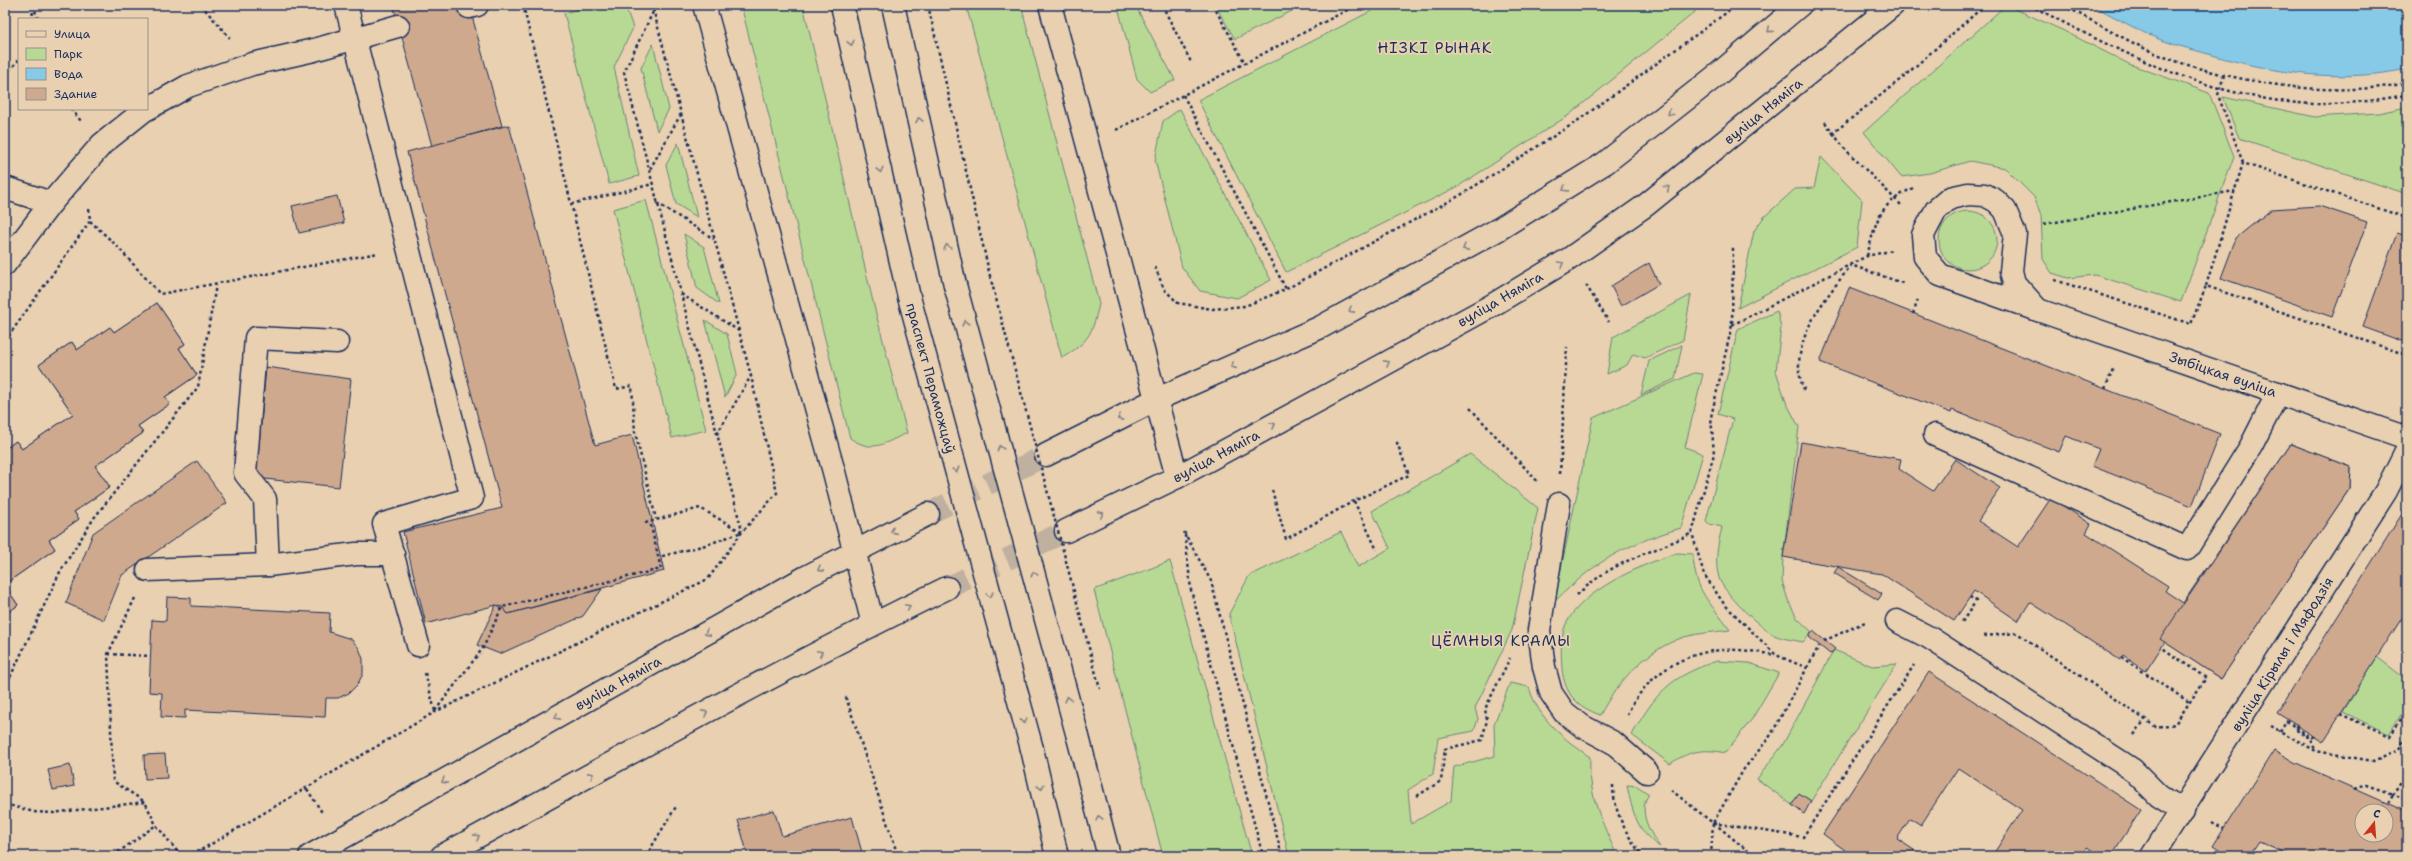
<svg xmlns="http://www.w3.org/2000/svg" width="2412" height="861" font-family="'Shantell Sans',sans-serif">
  <rect width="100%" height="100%" fill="#e8d0b0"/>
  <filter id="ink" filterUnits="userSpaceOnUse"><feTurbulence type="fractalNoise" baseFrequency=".025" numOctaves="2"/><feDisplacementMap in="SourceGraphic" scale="8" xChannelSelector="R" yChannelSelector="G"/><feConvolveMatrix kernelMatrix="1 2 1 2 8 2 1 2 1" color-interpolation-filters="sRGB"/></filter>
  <g filter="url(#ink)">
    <g fill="#b8d993" stroke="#6a8478">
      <polygon points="594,5 625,5 633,28 614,67 639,176 609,184 564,13"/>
      <path d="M741 5H803L874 306 907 433C884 443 873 454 850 438Z"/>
      <path d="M966 5H1021L1099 304C1092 335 1089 341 1062 358Z"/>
      <polygon points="1130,5 1135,5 1175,80 1150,92 1137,79 1119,11"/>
      <polygon points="1215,5 1304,5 1235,39"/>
      <polygon points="1383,5 1695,5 1695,12 1569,115 1457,187 1286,272 1198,100"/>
      <polygon points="2006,5 2062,30 2129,64 2209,93 2234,156 2181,302 2095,275 2068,278 2052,273 2043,259 2041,215 2034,197 2005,168 1970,161 1930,173 1901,177 1864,132"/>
      <polygon points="653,44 669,109 657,131 641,68"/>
      <polygon points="2223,97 2315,117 2378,113 2407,107 2407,183 2404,193 2239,138"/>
      <polygon points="1180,109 1271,280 1237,298 1200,291 1182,267 1155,160 1163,121"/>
      <polygon points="678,143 697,217 676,204 666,165"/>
      <polygon points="1821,157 1862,200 1857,247 1738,308 1754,231 1764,217 1795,189 1814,188"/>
      <polygon points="646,200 706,430 672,438 613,209"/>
      <circle cx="1968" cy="240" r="29"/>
      <polygon points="684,234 704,247 719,304 697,288"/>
      <polygon points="1691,295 1683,340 1645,358 1633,354 1627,365 1607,374 1613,337"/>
      <path d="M1777 311 1781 327 1776 371 1786 402 1799 427 1783 557 1782 581 1788 600 1797 618 1812 632 1803 642C1794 640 1782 639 1774 635 1761 629 1723 592 1719 578 1714 561 1718 544 1722 527L1709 524 1706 521 1733 419 1718 414 1738 329Z"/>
      <polygon points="705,320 727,334 737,374 725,397"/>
      <polygon points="1682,345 1675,379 1641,395 1649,361"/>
      <path d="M1694 373 1703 374 1685 447 1703 454 1681 528C1624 545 1597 560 1554 602L1593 418Z"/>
      <path d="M1470 454 1538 508 1512 630 1475 708 1478 719 1474 731 1438 738 1433 774 1408 790 1411 824 1451 801 1454 767 1495 756 1494 724 1510 683 1529 687C1537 718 1565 740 1590 757 1588 796 1602 821 1617 856H1289L1229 614 1249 576 1341 532 1358 567 1390 548 1372 511Z"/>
      <path d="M1677 553 1693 554C1695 593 1709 600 1730 630 1715 632 1699 633 1684 637 1646 650 1618 681 1600 715 1576 706 1565 694 1562 669 1561 654 1560 637 1566 624 1582 590 1643 564 1677 553Z"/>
      <polygon points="1170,561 1252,856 1163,856 1094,590"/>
      <polygon points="1834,650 1872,666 1897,664 1811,801 1799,794 1792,805 1757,779 1782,746"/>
      <polygon points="2377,657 2407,680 2407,705 2389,734 2343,712"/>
      <path d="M1717 661 1749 663 1779 673 1752 719 1725 753C1704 748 1688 751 1670 764L1632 735C1655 693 1671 676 1717 661Z"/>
      <path d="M1627 785 1637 786 1649 794C1637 811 1650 833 1660 847 1637 832 1632 811 1627 785Z"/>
    </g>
    <path fill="#86cae7" stroke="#5b8cb0" d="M2092 5H2407V69C2340 83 2277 74 2212 55 2191 49 2169 44 2149 35 2130 26 2111 15 2092 5Z"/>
    <g fill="#cea98e" stroke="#1b2f5e" fill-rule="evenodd">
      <polygon points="393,5 469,5 502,126 432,146"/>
      <polygon points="509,125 595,445 632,435 664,571 508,614 502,607 496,605 426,624 403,532 502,508 407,152"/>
      <polygon points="337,196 344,223 299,233 292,206"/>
      <polygon points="2319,206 2367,222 2332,317 2221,278 2236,238 2272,209"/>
      <polygon points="2397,233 2407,236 2407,343 2363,327"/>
      <polygon points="1649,263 1659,284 1621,306 1611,286"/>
      <polygon points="1849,288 2220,434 2192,506 2092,466 2099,449 2066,436 2059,452 1952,410 1951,413 1820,362"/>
      <polygon points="157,303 185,344 179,348 197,375 165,397 170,404 138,426 143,433 95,466 110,487 74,512 79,519 49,540 55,549 5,584 5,449 16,441 22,449 73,414 39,365 72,342 77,350 110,327 114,332"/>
      <polygon points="157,303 185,344 179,348 197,375 165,397 170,404 138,426 143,433 95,466 110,487 74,512 79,519 49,540 55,549 5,584 5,449 16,441 22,449 73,414 39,365 72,342 77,350 110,327 114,332"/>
      <polygon points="266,367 351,379 339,487 256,478"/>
      <polygon points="1801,442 1901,459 1899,469 1933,491 1955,459 2000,488 1978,521 2018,547 2051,498 2091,524 2086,533 2168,586 2165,591 2183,603 2291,444 2351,467 2350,488 2221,679 2165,642 2146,671 2123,655 2120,660 2030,602 2018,621 1974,591 1954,621 1882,574 1783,557"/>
      <polygon points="2291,444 2351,467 2350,488 2221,679 2160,639"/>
      <polygon points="197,461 227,503 122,575 104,620 66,603 93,533"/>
      <polygon points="2407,506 2407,610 2323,742 2277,713"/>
      <polygon points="1838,567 1882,594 1878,600 1834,573"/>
      <polygon points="5,586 18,605 5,615"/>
      <polygon points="5,586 18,605 5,615"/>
      <polygon points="602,589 583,616 500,654 477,645 496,605 502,607 508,614"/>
      <polygon points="167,597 191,598 191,606 330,613 329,632 351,639 359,648 363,659 363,674 357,685 349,693 338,698 326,698 325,717 185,710 185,718 161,717 162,693 149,692 152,620 166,621"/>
      <polygon points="1813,631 1835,649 1830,654 1809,637"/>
      <polygon points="1929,672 2141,810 2111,856 2101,856 2087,847 2081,856 1992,856 2022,810 1958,768 1921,825 1910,818 1897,839 1923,856 1853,856 1823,834"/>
      <path d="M2274 750 2294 762 2407 812V856H2293L2259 841 2249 856H2228L2213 846ZM2362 811H2386V835H2362Z"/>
      <polygon points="165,754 167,778 145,779 144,755"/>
      <polygon points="70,765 74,786 53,790 48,770"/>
      <polygon points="1799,793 1811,801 1804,814 1792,805"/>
      <polygon points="774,810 782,836 852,817 863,856 748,856 738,820"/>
      <polygon points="1847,852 1853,856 1844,856"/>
    </g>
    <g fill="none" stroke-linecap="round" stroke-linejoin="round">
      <g stroke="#bfb0a0" stroke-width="22" stroke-dasharray="22 11" stroke-linecap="butt">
        <polyline points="928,514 1046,455"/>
        <polyline points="947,588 1066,531"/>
      </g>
      <defs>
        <g id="service">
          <polyline points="346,5 472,498 384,524 418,645"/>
          <polyline points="469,7 477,5"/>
          <polyline points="147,109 188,86 252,64 314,50 398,26"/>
          <polyline points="5,188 51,203"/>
          <polygon points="1968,194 1985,195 1996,201 2005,210 2015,234 2011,271 2014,283 2038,310 1940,275 1925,257 1923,235 1936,210 1950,198"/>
          <polyline points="5,264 51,203 102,144 146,109"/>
          <polyline points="1935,435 2187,549 2251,446 2278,393"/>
          <polyline points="268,565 265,499 245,473 256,338 337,342"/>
          <polyline points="148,570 268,565 356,554 393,554"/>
          <polyline points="1897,621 1930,638 2133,770 2159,796 2183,811"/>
        </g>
        <polyline id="pedestrian" points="1559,504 1539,630 1544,667 1551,693 1564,712 1582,726 1614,743 1647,772"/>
        <g id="minor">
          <polyline points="2038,310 2407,438"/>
          <polyline points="2152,856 2386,491 2407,449"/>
        </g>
        <g id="primary">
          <polyline points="704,5 834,472 873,624"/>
          <polyline points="842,5 909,297"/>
          <polyline points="893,5 955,285"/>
          <polyline points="1050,5 1177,477"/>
          <polyline points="1046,455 1155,400 1321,327 1499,229 1605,163 1717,75 1800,5"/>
          <polyline points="1066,531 1177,477 1332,393 1491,306 1569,259 1646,205 1893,5"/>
          <polyline points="1078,737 1109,856"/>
          <polyline points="1032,749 1057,856"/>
          <polyline points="310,856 806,577 928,514"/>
          <path d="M442 856C609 765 776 671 947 588"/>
        </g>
      </defs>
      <use href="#service" stroke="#1b2f5e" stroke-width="25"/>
      <use href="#pedestrian" stroke="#1b2f5e" stroke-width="25"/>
      <use href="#minor" stroke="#1b2f5e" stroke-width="25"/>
      <use href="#primary" stroke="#1b2f5e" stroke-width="25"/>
      <g stroke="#1b2f5e" stroke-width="2.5" stroke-dasharray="3 3" stroke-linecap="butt">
        <polyline points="33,5 38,19"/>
        <polyline points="201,5 230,38"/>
        <polyline points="523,5 616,389 632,386 635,432 656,519"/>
        <polyline points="928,5 990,276"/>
        <polyline points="1162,5 1191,62"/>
        <polyline points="1213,5 1245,63"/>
        <path d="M2030 5C2118 51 2212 100 2314 104 2345 105 2376 100 2407 95"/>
        <path d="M2063 5C2091 20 2118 36 2146 49 2169 60 2196 68 2221 74 2283 89 2344 95 2407 83"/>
        <polyline points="32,6 33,19"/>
        <polyline points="653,12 624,72 742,531"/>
        <polyline points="5,75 19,60"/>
        <polyline points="2224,75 2218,95 2243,163"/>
        <polyline points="1183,95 1286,289"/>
        <polyline points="71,109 81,121"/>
        <polyline points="1825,122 1833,133 1901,79 1985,5"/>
        <polyline points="1116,130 1357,5"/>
        <polyline points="1833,133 1844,148 1902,206"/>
        <polyline points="650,169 681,114"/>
        <polyline points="657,203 714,239"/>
        <polyline points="571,204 653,184"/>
        <polyline points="89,209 90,221 116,245 160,294 378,253"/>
        <polyline points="2044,224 2235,191"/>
        <path d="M1867 256C1877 219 1877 206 1913 188"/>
        <polyline points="1155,267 1164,289 1178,303 1212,309 1245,306 1286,289 1459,196 1576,122 1737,5"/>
        <polyline points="2055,280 2191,324 2206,286 2407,355"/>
        <polyline points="1586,285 1609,322"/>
        <polyline points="2206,286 2243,163 2407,218"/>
        <polyline points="681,294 739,331"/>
        <polyline points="1913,314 1919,297"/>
        <polyline points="1732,325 1867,256 1894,250"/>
        <polyline points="5,341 90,221"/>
        <polyline points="2105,389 2113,369"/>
        <path d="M1804 390C1802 384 1799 376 1799 369 1798 329 1828 296 1851 265L1905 284"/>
        <polyline points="1470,408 1538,482"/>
        <polyline points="717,434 751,376"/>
        <polyline points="1560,474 1567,347"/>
        <polyline points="1272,490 1286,539 1354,501 1409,475 1396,440"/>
        <polyline points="1354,501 1377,550"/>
        <polyline points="645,523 700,508 742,532 706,545 659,557"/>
        <polyline points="1184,532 1211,581 1282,856"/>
        <polyline points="1185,535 1191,590 1263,856"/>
        <path d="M1577 595C1614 559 1649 555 1692 533"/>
        <polyline points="135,598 108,654 113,781 145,802"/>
        <polyline points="1962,622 1976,601 1970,597"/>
        <polyline points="2407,622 2407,625"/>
        <polyline points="1984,636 2017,633 2156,727 2175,724 2206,678 2161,647"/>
        <polyline points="1824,641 1867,621"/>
        <polyline points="108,654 151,656"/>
        <polyline points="2121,657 2189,702"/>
        <polyline points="1807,668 1819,646"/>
        <polyline points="425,673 435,711"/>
        <polyline points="5,688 60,572 94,518 198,387 216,285"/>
        <polyline points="846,697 898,856"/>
        <polyline points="435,711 483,648 502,607 661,569 650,522"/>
        <polyline points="2340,714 2390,736 2407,710"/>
        <path d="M1627 715C1644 677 1682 652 1723 650 1741 649 1758 652 1775 655"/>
        <polyline points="2297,725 2295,729 2309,738 2315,749"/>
        <polyline points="2271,726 2316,751 2373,761 2399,749 2407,735"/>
        <polyline points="2280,731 2286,721"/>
        <polyline points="2134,735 2146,718"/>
        <polyline points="2312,738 2313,736"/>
        <polyline points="2407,772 2393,794 2407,800"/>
        <path d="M1613 785C1613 810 1627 837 1643 856"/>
        <polyline points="307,789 323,814"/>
        <polyline points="2354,789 2366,785 2393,794 2388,803"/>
        <polyline points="1671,790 1713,823 1744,769 1771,735 1807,668 1776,655 1724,604 1704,574 1692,533 1714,454 1711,417 1732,325 1733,246"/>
        <polyline points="1417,796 1441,781 1445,749 1482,740 1487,720 1485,709 1510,658"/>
        <polyline points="5,804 34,812 52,813 145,802 156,825 181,856"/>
        <polyline points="2212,822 2224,829"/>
        <polyline points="1713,823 1803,837 1914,665"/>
        <polyline points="1714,823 1754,856"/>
        <polyline points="2082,854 2084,856"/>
        <polyline points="113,856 156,825"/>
        <polyline points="191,856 435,712 708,579 742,532 777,493 751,376 652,5"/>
        <polyline points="646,856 677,805"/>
        <polyline points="1711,856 1713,823"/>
      </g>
      <use href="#service" stroke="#e8d0b0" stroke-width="22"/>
      <use href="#pedestrian" stroke="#e8d0b0" stroke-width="22"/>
      <use href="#minor" stroke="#e8d0b0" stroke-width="22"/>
      <use href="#primary" stroke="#e8d0b0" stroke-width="22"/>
      <defs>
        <g id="primary-bridge">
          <polyline points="955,285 1078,737"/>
          <polyline points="909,297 1032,749"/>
        </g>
      </defs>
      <use href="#primary-bridge" stroke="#1b2f5e" stroke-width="25" stroke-linecap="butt"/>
      <g stroke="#1b2f5e" stroke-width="2.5" stroke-dasharray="3 3" stroke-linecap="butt">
        <polyline points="990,276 1100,689"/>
        <polyline points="2286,721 2312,738"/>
      </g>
      <use href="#primary-bridge" stroke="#e8d0b0" stroke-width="22"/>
    </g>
    <defs><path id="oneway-chevron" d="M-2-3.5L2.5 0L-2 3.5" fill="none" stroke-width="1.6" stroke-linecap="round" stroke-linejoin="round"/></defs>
    <g stroke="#828087">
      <use href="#oneway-chevron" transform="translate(1770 30) rotate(140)"/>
      <use href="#oneway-chevron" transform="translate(851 43) rotate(77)"/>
      <use href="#oneway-chevron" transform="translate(1670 113) rotate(142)"/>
      <use href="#oneway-chevron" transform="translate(919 120) rotate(-102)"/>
      <use href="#oneway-chevron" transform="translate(880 170) rotate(77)"/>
      <use href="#oneway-chevron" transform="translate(1667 188) rotate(-39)"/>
      <use href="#oneway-chevron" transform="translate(1565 189) rotate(148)"/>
      <use href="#oneway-chevron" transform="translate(947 247) rotate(-102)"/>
      <use href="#oneway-chevron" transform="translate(1465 248) rotate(151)"/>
      <use href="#oneway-chevron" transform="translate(1561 264) rotate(-31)"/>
      <use href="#oneway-chevron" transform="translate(1351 310) rotate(151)"/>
      <use href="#oneway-chevron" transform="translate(965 323) rotate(-105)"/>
      <use href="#oneway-chevron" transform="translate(1387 363) rotate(-29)"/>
      <use href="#oneway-chevron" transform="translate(1233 366) rotate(156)"/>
      <use href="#oneway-chevron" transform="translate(1120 418) rotate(153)"/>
      <use href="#oneway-chevron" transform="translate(1273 425) rotate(-28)"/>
      <use href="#oneway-chevron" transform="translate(1000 448) rotate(-105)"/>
      <use href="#oneway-chevron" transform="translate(956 470) rotate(75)"/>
      <use href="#oneway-chevron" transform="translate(1101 514) rotate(-26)"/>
      <use href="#oneway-chevron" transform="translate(893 531) rotate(154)"/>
      <use href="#oneway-chevron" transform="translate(820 569) rotate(151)"/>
      <use href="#oneway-chevron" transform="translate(1034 574) rotate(-105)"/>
      <use href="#oneway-chevron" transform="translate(990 595) rotate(75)"/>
      <use href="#oneway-chevron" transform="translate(908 607) rotate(-26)"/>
      <use href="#oneway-chevron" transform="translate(707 633) rotate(151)"/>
      <use href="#oneway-chevron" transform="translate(820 653) rotate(-27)"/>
      <use href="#oneway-chevron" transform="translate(1068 699) rotate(-105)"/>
      <use href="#oneway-chevron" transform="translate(705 713) rotate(-28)"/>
      <use href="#oneway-chevron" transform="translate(557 717) rotate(151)"/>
      <use href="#oneway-chevron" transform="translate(1024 721) rotate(75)"/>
      <use href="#oneway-chevron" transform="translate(591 775) rotate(-29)"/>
      <use href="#oneway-chevron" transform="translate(444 781) rotate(151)"/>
      <use href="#oneway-chevron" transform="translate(1041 787) rotate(77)"/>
      <use href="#oneway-chevron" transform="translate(1099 818) rotate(-104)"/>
      <use href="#oneway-chevron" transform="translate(477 837) rotate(-29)"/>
    </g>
  </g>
  <g text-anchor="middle" stroke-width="4" stroke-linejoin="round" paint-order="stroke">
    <g font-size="14" fill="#1b2f5e" stroke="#e8d0b0">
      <text transform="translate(1763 111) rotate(-39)" y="5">вуліца Няміга</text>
      <text transform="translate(1500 299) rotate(-30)" y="5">вуліца Няміга</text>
      <text transform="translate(2223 374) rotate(19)" y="5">Зыбіцкая вуліца</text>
      <text transform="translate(931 378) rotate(75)" y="5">праспект Пераможцаў</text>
      <text transform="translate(1216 456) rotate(-28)" y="5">вуліца Няміга</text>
      <text transform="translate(2282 654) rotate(-58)" y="5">вуліца Кірылы і Мяфодзія</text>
      <text transform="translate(618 683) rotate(-29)" y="5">вуліца Няміга</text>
    </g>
    <g font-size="15" letter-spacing="1" fill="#1b2f5e" stroke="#e8d0b0">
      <text x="1435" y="53">НІЗКІ РЫНАК</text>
      <text x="1501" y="646">ЦЁМНЫЯ КРАМЫ</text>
    </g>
  </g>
  <rect width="2412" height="861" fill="none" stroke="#e8d0b0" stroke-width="20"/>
  <rect x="10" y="10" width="2392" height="841" fill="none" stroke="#1b2f5e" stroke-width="1.5" filter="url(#ink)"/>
  <rect x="18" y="18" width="130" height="92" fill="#e8d0b0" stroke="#96908f"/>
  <rect x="26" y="31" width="20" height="6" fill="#e8d0b0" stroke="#96908f"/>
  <text x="54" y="38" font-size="12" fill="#1b2f5e">Улица</text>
  <rect x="26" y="48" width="20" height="12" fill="#b8d993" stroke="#96908f"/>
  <text x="54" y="58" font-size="12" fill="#1b2f5e">Парк</text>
  <rect x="26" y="68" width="20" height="12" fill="#86cae7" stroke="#96908f"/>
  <text x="54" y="78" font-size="12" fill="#1b2f5e">Вода</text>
  <rect x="26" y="88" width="20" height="12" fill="#cea98e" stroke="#96908f"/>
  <text x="54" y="98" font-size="12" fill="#1b2f5e">Здание</text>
  <g transform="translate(2374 823) rotate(17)"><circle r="19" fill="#e8d0b0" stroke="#96908f"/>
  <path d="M0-3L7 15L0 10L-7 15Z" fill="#c8321e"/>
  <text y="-6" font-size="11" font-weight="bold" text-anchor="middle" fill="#1b2f5e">С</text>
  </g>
</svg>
